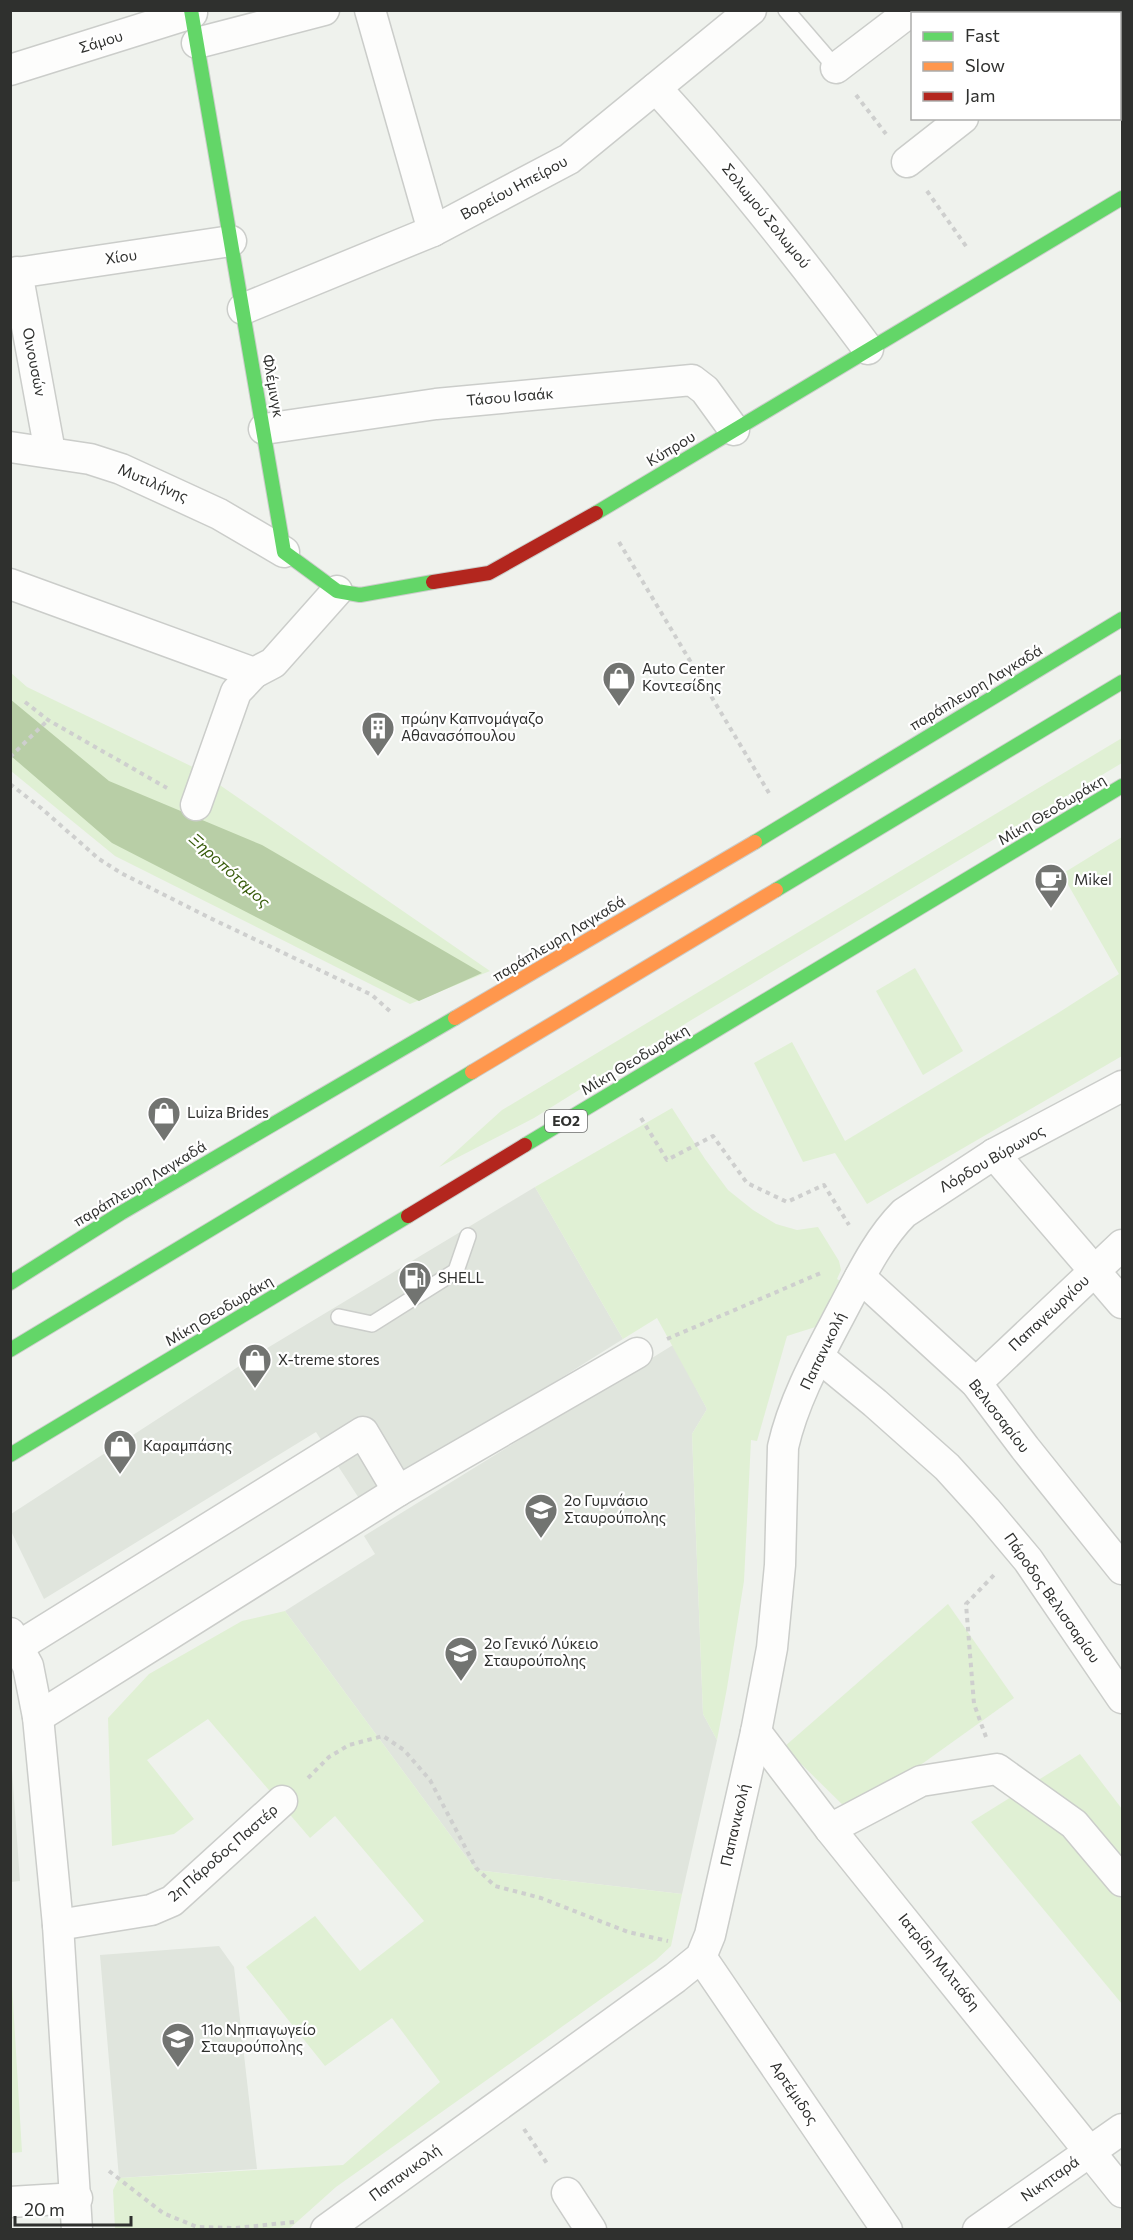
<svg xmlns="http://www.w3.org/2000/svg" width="1133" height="2240" font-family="Commissioner,sans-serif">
  <rect width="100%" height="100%" fill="#eff2ed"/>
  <g fill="#e0e5dd">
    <polygon points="535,1187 623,1339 362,1503 316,1432 44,1599 11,1531 11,1514 264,1350"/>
    <polygon points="673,1345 707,1409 692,1434 703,1714 717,1740 682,1894 476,1870 285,1611 375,1554 364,1536"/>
    <polygon points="10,1743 20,1881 11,1882 10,1882"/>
    <polygon points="219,1946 234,1967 257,2169 119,2178 100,1955"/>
  </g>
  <g fill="#e0f0d4">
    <polygon points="10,672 27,687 195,768 490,971 410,1004 115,856 11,771"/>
    <polygon points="1122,738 1122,763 693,1019 534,1118 439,1167 502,1110"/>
    <polygon points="1122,837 1122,1056 867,1204 835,1153 803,1162 754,1063 792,1042 845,1141 1058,1013 1119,974 1062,874"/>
    <polygon points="915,968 963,1051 923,1075 876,991"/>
    <polygon points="672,1108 705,1159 728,1190 753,1210 776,1224 797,1230 818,1227 839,1261 841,1270 837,1279 848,1286 828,1323 787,1336 757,1441 751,1440 744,1581 727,1688 717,1740 703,1714 692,1434 707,1409 657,1318 623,1339 535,1187"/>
    <polygon points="948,1604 1014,1698 852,1814 784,1747"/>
    <polygon points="285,1611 476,1870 682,1894 671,1946 656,1960 336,2187 289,2229 115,2229 113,2190 119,2178 343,2165 440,2082 392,2018 325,2066 246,1967 315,1916 360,1971 424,1921 335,1816 310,1838 208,1719 147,1760 194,1819 174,1834 112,1846 108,1718 149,1674 242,1621"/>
    <polygon points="1080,1754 1122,1809 1122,2004 971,1822"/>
    <polygon points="11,1969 22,2152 11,2153 10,2152"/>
  </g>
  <polygon fill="#b8cea6" points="10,699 109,781 262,845 482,973 419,1001 112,843 11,756"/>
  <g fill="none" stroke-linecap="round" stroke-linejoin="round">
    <defs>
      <g id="lane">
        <polyline points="786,10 836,68"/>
        <polyline points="339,1317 372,1324 456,1271 468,1236"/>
      </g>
      <g id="street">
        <polyline points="370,10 433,231"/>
        <polyline points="1071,10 1073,14"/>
        <polyline points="1099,14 1103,10"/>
        <polyline points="197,43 324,10"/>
        <polyline points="836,68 912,10"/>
        <polyline points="10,70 192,13"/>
        <polyline points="1120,79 1122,83"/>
        <path d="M656 88C732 171 801 259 868 349"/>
        <polyline points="907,162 963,118"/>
        <polyline points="17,272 50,452"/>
        <polyline points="10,274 231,241"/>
        <polyline points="243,309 433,231 569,159 751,10"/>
        <polyline points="264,429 436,404 692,380 705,390 734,430"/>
        <polyline points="10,447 90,459 121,469 219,514 284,552"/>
        <polyline points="10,584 254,673"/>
        <polyline points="196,805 236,692 254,673 273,663 337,591"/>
        <polyline points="994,1154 1122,1303"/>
        <polyline points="860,1277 976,1383 1025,1448 1122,1569"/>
        <polyline points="819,1357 875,1403 947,1467 986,1510 1028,1560 1122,1698"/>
        <polyline points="976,1383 1122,1245"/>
        <polyline points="10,1633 28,1666 38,1717 58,1925 77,2230"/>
        <polyline points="19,1646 363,1432 398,1491"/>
        <polyline points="38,1717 398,1491 637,1353"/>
        <polyline points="756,1732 830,1829 1122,2192"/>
        <polyline points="830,1829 921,1781 997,1769 1074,1824 1122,1881"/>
        <polyline points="58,1925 151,1910 172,1901 282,1801"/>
        <polyline points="701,1957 887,2230"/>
        <polyline points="567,2193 591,2230"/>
        <polyline points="10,2202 77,2198"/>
        <path d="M326 2230 675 1978 701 1957 710 1935 756 1732 772 1648 780 1565 783 1447C794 1398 821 1351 844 1307 861 1275 878 1239 904 1213L994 1154 1122 1086"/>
        <polyline points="978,2230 1122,2129"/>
      </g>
      <g id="fast">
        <polyline points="191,10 284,552 337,591 360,595 433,582"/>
        <polyline points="596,513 1122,198"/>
        <polyline points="755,842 1122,619"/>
        <polyline points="776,890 1122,682"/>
        <polyline points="525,1145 1122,786"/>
        <polyline points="10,1283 121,1213 455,1018"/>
        <polyline points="10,1350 472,1072"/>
        <polyline points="10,1455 408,1216"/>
      </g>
      <g id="slow">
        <polyline points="455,1018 755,842"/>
        <polyline points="472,1072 776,890"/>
      </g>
      <g id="jam">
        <polyline points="433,582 489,573 596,513"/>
        <polyline points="408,1216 525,1145"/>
      </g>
    </defs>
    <use href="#lane" stroke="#cbcdca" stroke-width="18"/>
    <use href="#street" stroke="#cbcdca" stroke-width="33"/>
    <use href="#fast" stroke="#cbcdca" stroke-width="16"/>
    <use href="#slow" stroke="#cbcdca" stroke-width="16"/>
    <use href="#jam" stroke="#cbcdca" stroke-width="16"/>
    <g stroke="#cecfce" stroke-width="4" stroke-dasharray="4.5 4.5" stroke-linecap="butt">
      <polyline points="856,95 886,134"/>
      <polyline points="927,191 968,249"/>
      <polyline points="619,542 769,793"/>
      <polyline points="25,702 48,720 167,788"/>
      <polyline points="10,757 48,720"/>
      <polyline points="10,784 41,808 99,859 121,873 210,918 372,995 393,1014"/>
      <polyline points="641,1118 667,1160 713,1136 747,1183 787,1202 824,1185 849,1225"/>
      <polyline points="667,1339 823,1272"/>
      <polyline points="986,1737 974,1704 966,1604 996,1573"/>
      <polyline points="308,1778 329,1757 349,1745 383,1736 404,1750 430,1780 476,1868 495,1886 541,1898 628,1932 668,1941"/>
      <polyline points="524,2129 548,2165"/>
      <polyline points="109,2171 163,2213 197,2227 236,2228 294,2222"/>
    </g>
    <use href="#lane" stroke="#fdfdfc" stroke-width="15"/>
    <use href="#street" stroke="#fdfdfc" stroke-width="30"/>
    <use href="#fast" stroke="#63d668" stroke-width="14"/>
    <use href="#slow" stroke="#ff974d" stroke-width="14"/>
    <use href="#jam" stroke="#b3261e" stroke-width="14"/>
  </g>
  <defs>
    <symbol id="shop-pin" viewBox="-11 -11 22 30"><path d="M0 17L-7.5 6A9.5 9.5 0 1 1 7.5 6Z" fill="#727471" stroke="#fff"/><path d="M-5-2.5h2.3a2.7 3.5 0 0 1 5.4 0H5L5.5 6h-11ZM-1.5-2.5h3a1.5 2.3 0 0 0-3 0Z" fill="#fff"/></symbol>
    <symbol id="building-pin" viewBox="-11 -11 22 30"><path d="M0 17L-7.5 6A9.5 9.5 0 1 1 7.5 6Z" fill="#727471" stroke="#fff"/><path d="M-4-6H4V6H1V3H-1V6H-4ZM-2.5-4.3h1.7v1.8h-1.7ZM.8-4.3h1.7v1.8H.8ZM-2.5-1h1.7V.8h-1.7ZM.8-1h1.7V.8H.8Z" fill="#fff"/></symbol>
    <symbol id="cafe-pin" viewBox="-11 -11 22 30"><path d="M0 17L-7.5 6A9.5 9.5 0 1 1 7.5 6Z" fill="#727471" stroke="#fff"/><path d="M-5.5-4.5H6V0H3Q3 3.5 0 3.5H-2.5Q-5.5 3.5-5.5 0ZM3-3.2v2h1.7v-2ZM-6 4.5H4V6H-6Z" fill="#fff"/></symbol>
    <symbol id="fuel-pin" viewBox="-11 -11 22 30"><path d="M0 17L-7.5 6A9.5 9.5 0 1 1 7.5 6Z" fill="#727471" stroke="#fff"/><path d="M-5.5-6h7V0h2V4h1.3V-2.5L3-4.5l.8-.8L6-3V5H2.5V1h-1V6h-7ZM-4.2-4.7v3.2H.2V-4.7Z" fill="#fff"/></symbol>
    <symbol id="school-pin" viewBox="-11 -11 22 30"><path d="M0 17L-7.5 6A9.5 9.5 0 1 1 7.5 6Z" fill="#727471" stroke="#fff"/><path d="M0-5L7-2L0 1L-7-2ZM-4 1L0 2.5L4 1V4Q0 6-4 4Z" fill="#fff"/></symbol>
  </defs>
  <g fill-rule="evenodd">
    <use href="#shop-pin" x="600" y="659" width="38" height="52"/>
    <use href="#building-pin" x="359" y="709" width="38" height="52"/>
    <use href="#cafe-pin" x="1032" y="861" width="38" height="52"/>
    <use href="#shop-pin" x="145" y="1094" width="38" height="52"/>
    <use href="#fuel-pin" x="396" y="1259" width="38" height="52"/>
    <use href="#shop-pin" x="236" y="1341" width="38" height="52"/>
    <use href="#shop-pin" x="101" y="1427" width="38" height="52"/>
    <use href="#school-pin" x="522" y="1491" width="38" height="52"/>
    <use href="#school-pin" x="442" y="1634" width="38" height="52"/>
    <use href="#school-pin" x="159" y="2020" width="38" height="52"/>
  </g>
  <g text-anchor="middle" stroke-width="4.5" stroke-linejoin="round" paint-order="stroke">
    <rect fill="#fff" stroke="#6d6e6d" stroke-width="1.5" x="545" y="1110" width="42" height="22" rx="4.5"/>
    <g font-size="14" font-weight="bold" fill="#2f302e">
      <text x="566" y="1126">ΕΟ2</text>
    </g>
    <g font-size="15" fill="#2f302e" stroke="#fff">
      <text transform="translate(101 42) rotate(-17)" y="5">Σάμου</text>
      <text transform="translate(514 188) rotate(-28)" y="5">Βορείου Ηπείρου</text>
      <text transform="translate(766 216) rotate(51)" y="5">Σολωμού Σολωμού</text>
      <text transform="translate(121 257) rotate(-8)" y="5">Χίου</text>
      <text transform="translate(34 362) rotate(79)" y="5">Οινουσών</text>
      <text transform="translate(273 386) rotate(80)" y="5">Φλέμινγκ</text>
      <text transform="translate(510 397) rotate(-5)" y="5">Τάσου Ισαάκ</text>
      <text transform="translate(671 449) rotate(-31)" y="5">Κύπρου</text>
      <text transform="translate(153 483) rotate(23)" y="5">Μυτιλήνης</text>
      <text transform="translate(976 688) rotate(-31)" y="5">παράπλευρη Λαγκαδά</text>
      <text transform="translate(1052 810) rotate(-31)" y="5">Μίκη Θεοδωράκη</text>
      <text transform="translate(559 939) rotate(-31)" y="5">παράπλευρη Λαγκαδά</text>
      <text transform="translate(635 1060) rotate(-31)" y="5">Μίκη Θεοδωράκη</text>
      <text transform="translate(992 1159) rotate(-30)" y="5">Λόρδου Βύρωνος</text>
      <text transform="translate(140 1184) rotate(-31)" y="5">παράπλευρη Λαγκαδά</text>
      <text transform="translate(219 1311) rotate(-31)" y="5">Μίκη Θεοδωράκη</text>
      <text transform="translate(1049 1313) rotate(-43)" y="5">Παπαγεωργίου</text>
      <text transform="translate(823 1351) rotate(-64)" y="5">Παπανικολή</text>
      <text transform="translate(999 1416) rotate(52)" y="5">Βελισσαρίου</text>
      <text transform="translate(1052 1598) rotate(55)" y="5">Πάροδος Βελισσαρίου</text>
      <text transform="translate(735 1825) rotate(-77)" y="5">Παπανικολή</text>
      <text transform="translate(223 1853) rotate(-41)" y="5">2η Πάροδος Παστέρ</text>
      <text transform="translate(939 1962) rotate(51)" y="5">Ιατρίδη Μιλτιάδη</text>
      <text transform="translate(794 2093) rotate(56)" y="5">Αρτέμιδος</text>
      <text transform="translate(405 2173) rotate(-36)" y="5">Παπανικολή</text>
      <text transform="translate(1050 2179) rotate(-35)" y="5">Νικηταρά</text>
    </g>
    <g font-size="15" fill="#2f302e" stroke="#fff" text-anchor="start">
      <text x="642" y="674">Auto Center<tspan x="642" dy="17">Κοντεσίδης</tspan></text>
      <text x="401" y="724">πρώην Καπνομάγαζο<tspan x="401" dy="17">Αθανασόπουλου</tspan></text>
      <text x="1074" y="885">Mikel</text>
      <text x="187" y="1118">Luiza Brides</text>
      <text x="438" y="1283">SHELL</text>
      <text x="278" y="1365">X-treme stores</text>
      <text x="143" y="1451">Καραμπάσης</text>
      <text x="564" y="1506">2ο Γυμνάσιο<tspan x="564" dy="17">Σταυρούπολης</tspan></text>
      <text x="484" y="1649">2ο Γενικό Λύκειο<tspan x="484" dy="17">Σταυρούπολης</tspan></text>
      <text x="201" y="2035">11ο Νηπιαγωγείο<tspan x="201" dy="17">Σταυρούπολης</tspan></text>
    </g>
    <g font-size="16" font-style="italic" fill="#385c0b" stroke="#fff">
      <text transform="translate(230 870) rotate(42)" y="6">Ξηροπόταμος</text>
    </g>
  </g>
  <rect width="1133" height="2240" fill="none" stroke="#2f302e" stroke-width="24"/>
  <rect x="911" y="12" width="210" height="108" fill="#ffffff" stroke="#acacab" stroke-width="1.5"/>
  <rect x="923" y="32" width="30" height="9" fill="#63d668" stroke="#acacab" stroke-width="1.5"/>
  <text x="965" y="42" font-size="18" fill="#2f302e">Fast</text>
  <rect x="923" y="62" width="30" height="9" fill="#ff974d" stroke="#acacab" stroke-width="1.5"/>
  <text x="965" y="72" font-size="18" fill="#2f302e">Slow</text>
  <rect x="923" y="92" width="30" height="9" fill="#b3261e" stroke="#acacab" stroke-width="1.5"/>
  <text x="965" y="102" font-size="18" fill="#2f302e">Jam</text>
  <path d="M15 2216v9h116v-9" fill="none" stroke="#2f302e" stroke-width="3"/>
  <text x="24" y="2216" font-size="18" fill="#2f302e" stroke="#ffffff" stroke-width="4.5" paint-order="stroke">20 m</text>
</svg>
